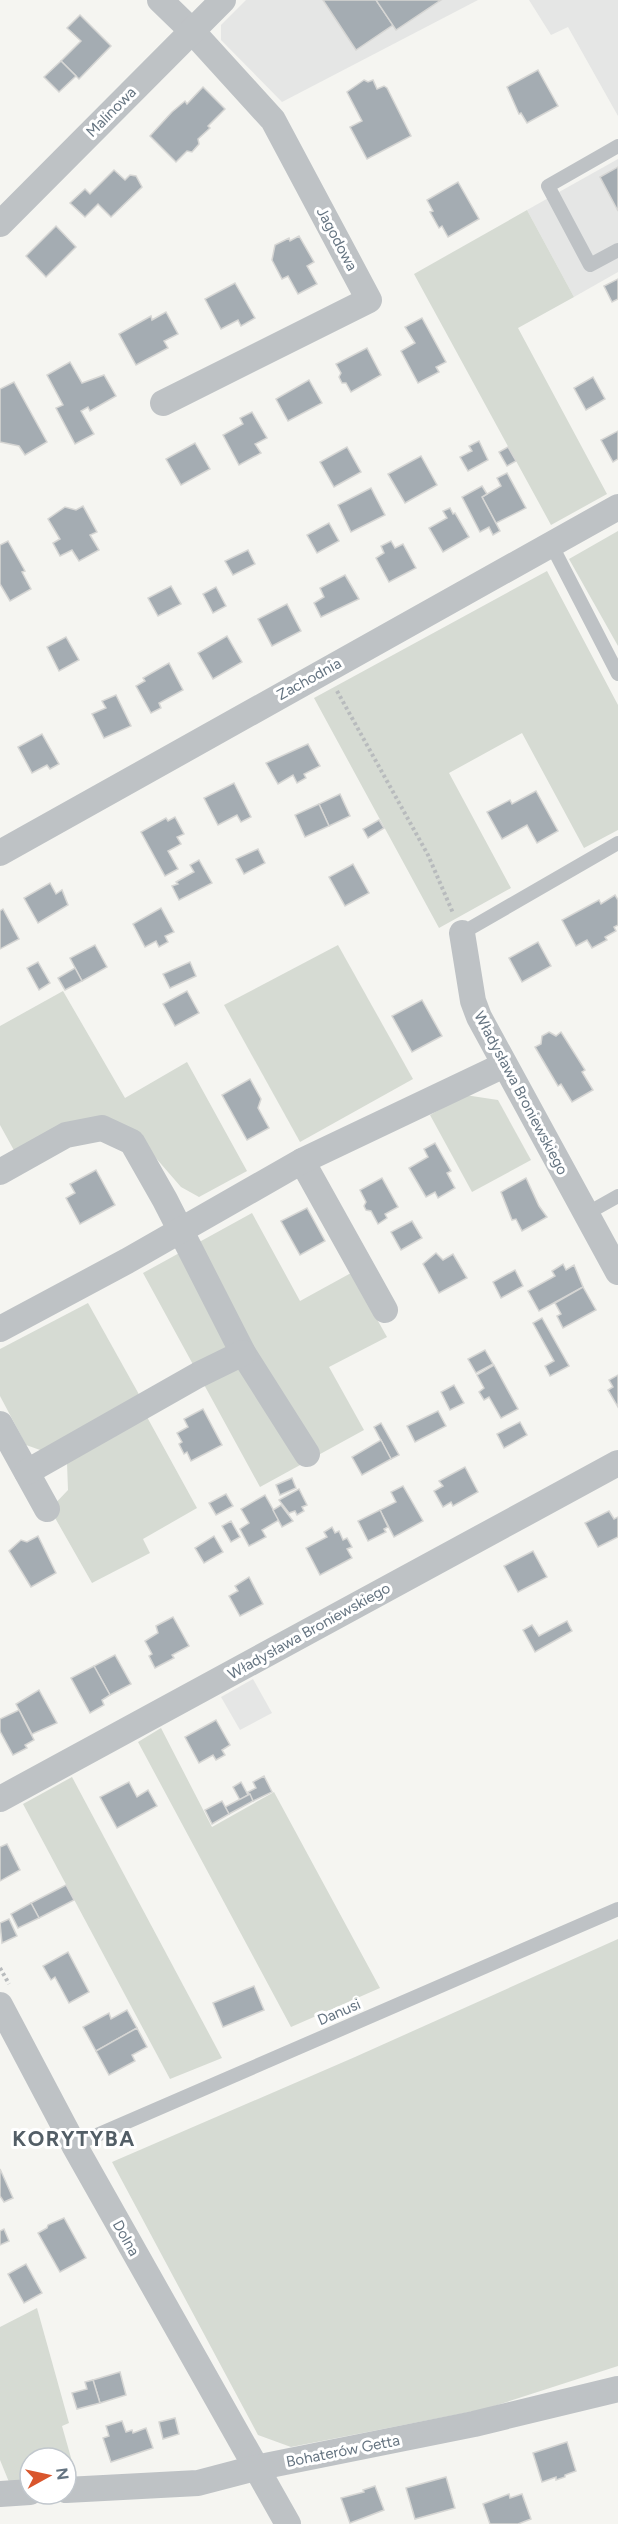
<svg xmlns="http://www.w3.org/2000/svg" width="618" height="2524" font-family="Figtree,sans-serif">
  <rect width="100%" height="100%" fill="#f5f5f1"/>
  <g fill="#e5e6e5">
    <polygon points="246,0 478,0 282,102 221,40 221,25"/>
    <polygon points="529,0 618,0 618,116 568,27 551,35"/>
    <polygon points="618,159 618,272 574,297 527,210"/>
    <polygon points="253,1679 272,1713 240,1730 221,1697"/>
  </g>
  <g fill="#d6dbd3">
    <polygon points="527,210 574,297 518,328 607,494 551,525 414,274"/>
    <polygon points="618,531 618,646 569,559"/>
    <polygon points="547,571 618,705 618,830 584,848 522,733 449,773 511,888 439,928 314,698"/>
    <polygon points="338,945 413,1079 300,1142 224,1005"/>
    <polygon points="63,991 125,1098 187,1062 247,1171 199,1197 181,1187 129,1127 16,1154 0,1125 0,1026"/>
    <polygon points="465,1095 498,1100 531,1160 472,1192 430,1115"/>
    <polygon points="252,1213 300,1301 351,1273 387,1337 329,1367 364,1430 260,1487 143,1273"/>
    <polygon points="88,1303 141,1398 43,1451 26,1445 0,1396 0,1349"/>
    <polygon points="147,1417 197,1508 143,1539 150,1553 92,1583 50,1509 68,1490 67,1463"/>
    <polygon points="161,1728 212,1827 274,1792 380,1988 291,2027 138,1742"/>
    <polygon points="72,1777 222,2058 170,2079 23,1804"/>
    <polygon points="618,1939 618,2366 485,2409 291,2447 258,2435 112,2162 355,2057"/>
    <polygon points="37,2308 69,2423 62,2426 77,2479 66,2479 66,2458 30,2458 30,2481 9,2482 0,2460 0,2327"/>
  </g>
  <g fill="#a4acb2" stroke="#d6d6d4" stroke-width="1.5">
    <polygon points="323,0 376,0 393,25 356,50"/>
    <polygon points="376,0 441,0 396,30"/>
    <polygon points="80,15 111,46 79,79 61,61 81,41 67,28"/>
    <polygon points="61,61 76,76 59,92 44,77"/>
    <polygon points="538,70 558,106 527,123 521,113 519,114 507,87"/>
    <polygon points="364,80 368,82 373,80 377,89 384,86 387,88 411,136 367,159 350,127 362,121 347,92"/>
    <polygon points="203,87 225,109 208,126 210,128 198,139 199,144 192,152 187,151 176,162 150,136 172,112 185,101 187,104"/>
    <polygon points="618,167 618,211 600,177"/>
    <polygon points="114,170 125,180 130,175 136,176 142,187 111,217 98,204 85,217 70,203 85,189 90,194"/>
    <polygon points="458,182 479,219 448,237 442,226 439,228 430,212 433,211 427,200"/>
    <polygon points="56,226 76,247 46,277 26,256"/>
    <polygon points="299,236 314,262 307,266 317,284 298,294 288,276 282,279 272,260 275,245 289,238 290,241"/>
    <polygon points="618,279 618,299 612,302 604,286"/>
    <polygon points="235,283 255,318 241,326 238,320 221,329 205,299"/>
    <polygon points="166,312 178,334 164,341 168,348 136,365 119,334 151,316 152,320"/>
    <polygon points="422,318 446,362 436,367 439,372 418,383 401,351 415,343 405,327"/>
    <polygon points="367,348 381,375 351,392 346,383 342,383 339,377 341,373 336,364"/>
    <polygon points="70,362 82,383 104,375 116,396 90,411 88,407 81,411 94,434 75,444 56,408 63,405 47,375"/>
    <polygon points="593,377 605,399 586,410 574,388"/>
    <polygon points="309,380 322,403 288,421 276,399"/>
    <polygon points="14,382 47,442 25,455 19,446 0,442 0,389"/>
    <polygon points="252,412 267,438 255,444 261,453 239,465 223,435 243,424 240,418"/>
    <polygon points="618,431 618,459 613,462 601,440"/>
    <polygon points="479,441 488,460 468,471 460,457 472,451 469,446"/>
    <polygon points="195,443 210,469 181,485 166,459"/>
    <polygon points="347,447 361,472 334,487 320,462"/>
    <polygon points="508,447 516,461 507,466 499,452"/>
    <polygon points="421,456 437,485 405,503 388,474"/>
    <polygon points="507,473 526,508 496,523 482,497 501,486 497,478"/>
    <polygon points="482,486 487,494 482,497 500,531 493,535 489,527 480,532 462,497"/>
    <polygon points="371,488 385,515 351,532 338,505"/>
    <polygon points="83,506 97,532 90,535 99,550 79,561 72,550 60,556 53,543 60,539 48,519 65,507 76,510"/>
    <polygon points="450,508 453,514 455,513 469,537 443,552 429,528 447,518 443,511"/>
    <polygon points="329,523 339,541 317,553 307,535"/>
    <polygon points="8,541 25,571 22,572 31,589 10,601 0,584 0,545"/>
    <polygon points="391,541 395,548 403,544 416,568 389,582 376,558 384,553 381,546"/>
    <polygon points="248,550 255,564 233,575 225,561"/>
    <polygon points="345,575 359,599 321,617 314,603 324,597 320,588"/>
    <polygon points="171,586 181,604 158,616 148,598"/>
    <polygon points="216,587 226,606 213,613 203,594"/>
    <polygon points="287,604 301,631 272,646 258,619"/>
    <polygon points="227,636 242,662 213,679 198,653"/>
    <polygon points="66,637 79,660 59,671 47,647"/>
    <polygon points="169,663 183,690 159,703 161,708 151,713 136,686 145,681 143,678"/>
    <polygon points="116,695 131,726 104,738 92,714 106,708 102,701"/>
    <polygon points="42,734 59,764 50,769 47,765 32,773 18,747"/>
    <polygon points="308,744 320,766 304,774 306,778 297,783 293,775 278,784 266,763"/>
    <polygon points="234,783 251,817 241,822 237,815 218,825 204,798"/>
    <polygon points="536,791 558,831 537,843 527,825 502,839 487,812 510,800 512,804"/>
    <polygon points="340,794 350,816 329,826 319,804"/>
    <polygon points="319,804 329,826 305,837 295,815"/>
    <polygon points="175,817 184,834 177,837 181,844 168,851 178,869 165,876 141,832 166,818 168,821"/>
    <polygon points="379,820 384,828 368,838 363,829"/>
    <polygon points="258,849 265,863 244,874 236,859"/>
    <polygon points="199,860 212,883 179,900 172,886 178,884 176,882 194,872 190,865"/>
    <polygon points="353,864 369,893 345,906 329,877"/>
    <polygon points="50,883 56,894 62,890 68,905 38,923 24,898"/>
    <polygon points="615,895 618,900 618,925 614,927 616,931 605,937 607,940 592,948 587,940 576,946 562,920 599,900 601,904"/>
    <polygon points="161,908 174,932 165,936 168,942 159,947 156,941 145,947 133,924"/>
    <polygon points="3,909 19,939 0,949 0,911"/>
    <polygon points="538,942 551,966 522,982 509,958"/>
    <polygon points="95,945 107,967 82,981 70,958"/>
    <polygon points="38,962 50,983 39,990 27,968"/>
    <polygon points="190,962 196,976 170,988 163,974"/>
    <polygon points="75,968 82,981 65,990 58,978"/>
    <polygon points="187,991 199,1013 175,1026 163,1004"/>
    <polygon points="422,1000 442,1036 412,1052 392,1016"/>
    <polygon points="549,1032 556,1036 561,1032 585,1070 582,1072 593,1090 572,1102 561,1084 558,1086 535,1047 541,1044 542,1036"/>
    <polygon points="250,1079 261,1099 258,1108 269,1128 247,1140 222,1095"/>
    <polygon points="435,1143 451,1171 447,1173 455,1188 438,1198 435,1192 426,1197 409,1168 428,1157 424,1149"/>
    <polygon points="96,1170 115,1205 80,1224 66,1198 75,1193 70,1184"/>
    <polygon points="382,1178 398,1207 385,1214 387,1218 378,1224 371,1211 366,1210 364,1206 366,1202 360,1190"/>
    <polygon points="526,1178 539,1206 547,1217 522,1231 516,1219 512,1220 501,1192"/>
    <polygon points="307,1208 325,1241 300,1255 281,1221"/>
    <polygon points="412,1221 422,1238 401,1250 391,1232"/>
    <polygon points="436,1253 443,1260 453,1254 467,1278 439,1293 423,1264"/>
    <polygon points="563,1264 566,1270 574,1265 583,1287 539,1311 528,1291 555,1276 552,1271"/>
    <polygon points="515,1270 523,1286 501,1298 493,1282"/>
    <polygon points="583,1287 596,1310 563,1328 557,1316 561,1314 555,1303"/>
    <polygon points="542,1318 569,1366 550,1376 545,1366 554,1361 533,1323"/>
    <polygon points="485,1350 493,1364 476,1373 468,1359"/>
    <polygon points="494,1365 518,1409 501,1418 489,1397 484,1400 479,1392 484,1388 477,1375"/>
    <polygon points="618,1375 618,1407 608,1390 613,1387 609,1380"/>
    <polygon points="454,1385 464,1403 450,1410 441,1392"/>
    <polygon points="203,1409 222,1445 191,1461 187,1452 184,1454 179,1444 182,1442 177,1433 188,1427 184,1419"/>
    <polygon points="438,1411 446,1426 415,1442 407,1426"/>
    <polygon points="520,1422 527,1435 504,1448 497,1434"/>
    <polygon points="381,1423 399,1455 391,1459 374,1427"/>
    <polygon points="381,1440 391,1459 362,1475 352,1457"/>
    <polygon points="465,1467 478,1492 453,1506 451,1502 443,1507 434,1491 443,1486 439,1481"/>
    <polygon points="292,1478 296,1488 280,1495 276,1485"/>
    <polygon points="403,1486 423,1521 394,1537 380,1510 396,1502 391,1492"/>
    <polygon points="299,1489 307,1505 302,1507 304,1511 297,1515 295,1511 289,1513 279,1500"/>
    <polygon points="226,1494 233,1506 216,1515 209,1503"/>
    <polygon points="265,1495 279,1520 262,1530 266,1537 249,1546 240,1529 249,1523 241,1509"/>
    <polygon points="281,1505 293,1521 282,1527 273,1510"/>
    <polygon points="380,1510 388,1527 384,1529 386,1532 368,1541 358,1521"/>
    <polygon points="609,1511 614,1519 618,1517 618,1537 598,1547 585,1523"/>
    <polygon points="231,1521 240,1537 231,1542 222,1526"/>
    <polygon points="332,1527 335,1533 339,1531 343,1540 347,1538 352,1547 347,1549 352,1558 320,1575 306,1548 327,1537 324,1532"/>
    <polygon points="38,1536 56,1573 31,1587 9,1551 21,1540 27,1542"/>
    <polygon points="214,1536 223,1552 204,1563 195,1548"/>
    <polygon points="533,1551 547,1577 518,1592 504,1566"/>
    <polygon points="249,1577 263,1604 240,1616 229,1596 238,1591 235,1586"/>
    <polygon points="173,1617 189,1646 172,1655 174,1658 155,1668 149,1656 152,1654 145,1641 158,1633 156,1626"/>
    <polygon points="567,1621 572,1631 535,1652 523,1630 532,1625 539,1636"/>
    <polygon points="115,1655 131,1684 110,1695 94,1666"/>
    <polygon points="94,1666 110,1695 102,1700 104,1705 90,1713 71,1678"/>
    <polygon points="39,1690 57,1723 32,1734 16,1704"/>
    <polygon points="19,1710 34,1740 25,1745 27,1748 13,1755 0,1731 0,1719"/>
    <polygon points="216,1720 230,1745 222,1750 225,1755 216,1760 213,1755 199,1763 185,1737"/>
    <polygon points="264,1776 272,1792 253,1801 248,1792 256,1788 253,1782"/>
    <polygon points="129,1782 137,1797 148,1790 157,1806 117,1828 100,1797"/>
    <polygon points="241,1782 248,1795 240,1800 233,1787"/>
    <polygon points="250,1794 253,1801 229,1814 225,1807"/>
    <polygon points="222,1801 229,1814 212,1824 205,1810"/>
    <polygon points="7,1844 20,1870 0,1881 0,1847"/>
    <polygon points="66,1885 74,1900 39,1918 31,1903"/>
    <polygon points="31,1903 39,1918 18,1928 11,1914"/>
    <polygon points="9,1919 17,1936 2,1943 0,1923"/>
    <polygon points="68,1952 89,1992 69,2003 55,1977 51,1980 43,1966"/>
    <polygon points="254,1986 264,2010 223,2027 213,2003"/>
    <polygon points="127,2010 137,2028 96,2051 83,2027 109,2013 111,2019"/>
    <polygon points="137,2028 147,2047 132,2055 135,2061 109,2075 96,2051"/>
    <polygon points="0,2169 13,2198 4,2202 0,2196"/>
    <polygon points="64,2218 86,2258 60,2272 38,2233 47,2228 48,2225"/>
    <polygon points="4,2229 9,2241 0,2245 0,2231"/>
    <polygon points="26,2264 42,2293 24,2303 8,2274"/>
    <polygon points="120,2372 126,2395 100,2403 93,2380"/>
    <polygon points="93,2380 100,2403 77,2409 72,2393 87,2389 85,2382"/>
    <polygon points="175,2418 179,2434 163,2439 159,2422"/>
    <polygon points="122,2421 126,2432 132,2430 133,2433 146,2428 153,2448 111,2462 103,2438 109,2436 106,2426"/>
    <polygon points="567,2442 576,2471 565,2475 565,2477 556,2480 556,2477 542,2482 533,2453"/>
    <polygon points="446,2477 455,2508 415,2519 406,2488"/>
    <polygon points="375,2486 384,2510 350,2523 341,2498 364,2492 363,2490"/>
    <polygon points="509,2494 510,2498 522,2494 531,2519 518,2524 490,2524 483,2504"/>
  </g>
  <g fill="none" stroke-linecap="round" stroke-linejoin="round">
    <g stroke="#b8bbbd" stroke-width="4" stroke-dasharray="3 3" stroke-linecap="butt">
      <polyline points="337,691 428,855 453,913"/>
      <polyline points="0,1968 9,1984"/>
    </g>
    <g stroke="#bec2c5" stroke-width="14">
      <polyline points="618,146 548,186 590,265 618,250"/>
      <polyline points="551,544 618,674"/>
      <polyline points="462,933 618,843"/>
      <polyline points="586,1214 618,1196"/>
      <polyline points="74,2145 618,1909"/>
    </g>
    <g stroke="#bec2c5" stroke-width="26">
      <polyline points="160,0 192,31 273,120 369,300 163,403"/>
      <polyline points="0,224 223,0"/>
      <polyline points="0,853 618,507"/>
      <polyline points="462,933 473,1001 479,1017 618,1272"/>
      <polyline points="302,1161 385,1310"/>
      <polyline points="0,1172 66,1135 102,1128 132,1142 165,1200 243,1353 307,1454"/>
      <polyline points="0,1329 127,1261 302,1161 504,1065"/>
      <polyline points="0,1424 47,1509"/>
      <polyline points="27,1472 198,1375 243,1353"/>
      <polyline points="0,1799 618,1463"/>
      <polyline points="0,2005 74,2145 288,2524"/>
      <polyline points="66,2490 198,2483 255,2468 474,2424 618,2389"/>
      <polyline points="0,2494 30,2492"/>
    </g>
  </g>
  <g text-anchor="middle" stroke-width="6" stroke-linejoin="round" paint-order="stroke">
    <g font-size="15" fill="#657481" stroke="#fff">
      <text transform="translate(111 112) rotate(-45)" y="5">Malinowa</text>
      <text transform="translate(337 239) rotate(62)" y="5">Jagodowa</text>
      <text transform="translate(309 679) rotate(-29)" y="5">Zachodnia</text>
      <text transform="translate(521 1093) rotate(62)" y="5">Władysława Broniewskiego</text>
      <text transform="translate(309 1631) rotate(-29)" y="5">Władysława Broniewskiego</text>
      <text transform="translate(339 2012) rotate(-23)" y="5">Danusi</text>
      <text transform="translate(126 2238) rotate(61)" y="5">Dolna</text>
      <text transform="translate(343 2451) rotate(-11)" y="5">Bohaterów Getta</text>
    </g>
    <g font-size="21" font-weight="bold" letter-spacing="1.5" fill="#535e66" stroke="#fff">
      <text x="74" y="2146">KORYTYBA</text>
    </g>
  </g>
  <g transform="translate(48 2476) rotate(82)"><circle r="28" fill="#ffffff" stroke="#c1c7cd" stroke-width="1.5"/>
  <path d="M0-4.5L10 22L0 15L-10 22Z" fill="#d9562d"/>
  <text y="-9" font-size="16" font-weight="bold" text-anchor="middle" fill="#657481">N</text>
  </g>
</svg>
